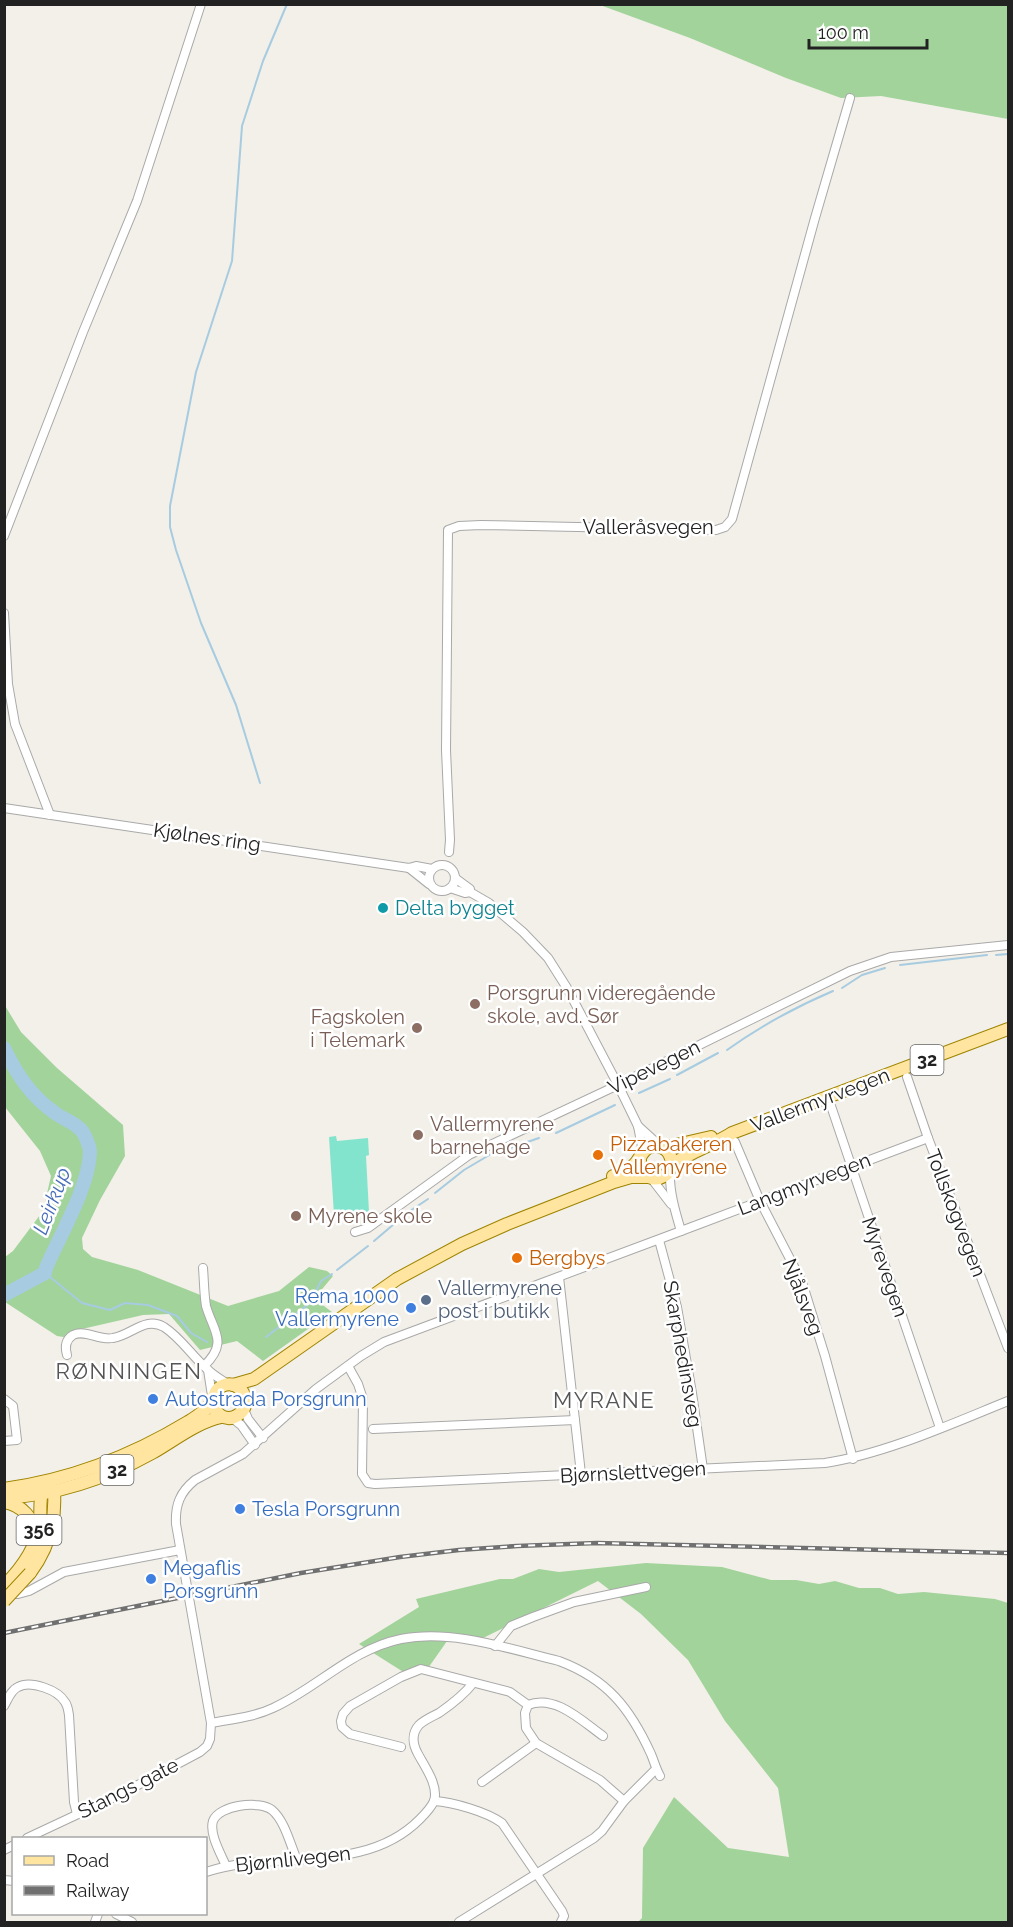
<svg xmlns="http://www.w3.org/2000/svg" width="1013" height="1927" font-family="Raleway,sans-serif">
  <rect width="100%" height="100%" fill="#f2f0e8"/>
  <g fill="#a2d39b">
    <polygon points="600,5 1008,5 1008,119 881,96 841,98 786,78 690,38"/>
    <polygon points="4,1004 21,1032 57,1068 123,1125 125,1156 100,1200 82,1238 83,1249 92,1257 138,1270 228,1306 279,1291 309,1267 327,1271 333,1276 318,1294 320,1303 332,1312 263,1361 237,1341 200,1350 169,1314 143,1315 82,1329 70,1338 57,1336 5,1302 5,1257 13,1251 43,1211 51,1176 40,1151 5,1107"/>
    <polygon points="646,1563 722,1567 771,1580 796,1580 819,1584 835,1581 859,1588 880,1588 898,1594 924,1592 995,1599 1008,1603 1008,1922 638,1922 642,1918 643,1848 674,1797 728,1848 789,1857 778,1788 725,1721 688,1660 641,1614 598,1581 479,1640 452,1634 426,1671 405,1673 359,1644 419,1607 416,1599 500,1579 513,1579 539,1569 559,1572"/>
  </g>
  <polygon fill="#83e4ce" points="336,1136 337,1141 368,1138 369,1155 366,1156 369,1212 334,1215 329,1137"/>
  <g fill="none" stroke-linecap="round" stroke-linejoin="round">
    <g stroke="#a7cbe1" stroke-width="2">
      <polyline points="260,783 236,705 201,623 176,550 170,527 170,506 196,372 232,261 242,126 263,61 287,4"/>
      <polyline points="996,955 1008,954"/>
      <polyline points="900,965 987,955"/>
      <polyline points="842,988 862,975 885,968"/>
      <path d="M727 1050C762 1025 793 1008 833 991"/>
      <polyline points="677,1075 718,1053"/>
      <polyline points="639,1093 670,1079"/>
      <polyline points="556,1133 615,1105"/>
      <polyline points="498,1152 539,1138"/>
      <polyline points="435,1193 464,1170 491,1154"/>
      <polyline points="374,1241 407,1213 428,1199"/>
      <polyline points="337,1270 368,1246"/>
      <polyline points="45,1273 82,1303 110,1310 125,1303 148,1305 177,1316 191,1333 207,1342"/>
      <polyline points="266,1337 310,1303 321,1281 332,1274"/>
    </g>
    <path stroke="#a7cbe1" stroke-width="14" d="M4 1048C17 1075 31 1096 55 1113 63 1119 76 1123 82 1131 85 1135 90 1147 90 1152 89 1187 60 1235 46 1268L45 1273 4 1295"/>
    <defs>
      <g id="minor">
        <polyline points="4,536 83,332 137,201 201,4"/>
        <polyline points="4,613 8,684 15,724 50,815"/>
        <polyline points="4,808 409,868 416,866 432,869"/>
        <polyline points="449,852 450,840 446,750 448,530 459,526 481,525 716,530 725,527 732,519 815,218 850,98"/>
        <circle cx="442" cy="878" r="13"/>
        <polyline points="409,868 429,884"/>
        <polyline points="455,878 470,889 470,892 489,903 523,932 548,958 567,988 618,1085 638,1126 643,1152"/>
        <polyline points="450,888 465,893 470,892"/>
        <polyline points="907,1077 928,1138 1008,1348"/>
        <polyline points="831,1106 940,1428"/>
        <polyline points="638,1126 660,1146"/>
        <polyline points="735,1142 760,1201 802,1282 825,1356 853,1459"/>
        <polyline points="651,1178 671,1204"/>
        <polyline points="681,1231 928,1138"/>
        <polyline points="355,1232 368,1228 469,1155 618,1085 850,971 891,957 1008,945"/>
        <polyline points="659,1240 677,1307 692,1393 703,1469"/>
        <path d="M203 1268C204 1280 204 1294 206 1306 213 1331 229 1342 204 1366"/>
        <polyline points="559,1277 581,1474"/>
        <path d="M67 1355C65 1348 65 1340 73 1335 85 1329 100 1341 113 1338 132 1335 145 1316 164 1327 181 1338 192 1356 207 1369 213 1375 222 1380 229 1385"/>
        <path d="M348 1366 358 1384 363 1399 362 1474 368 1483 375 1484 825 1463C885 1454 951 1424 1008 1401"/>
        <polyline points="208,1370 212,1396"/>
        <polyline points="4,1399 13,1406 17,1440 4,1441"/>
        <polyline points="244,1409 248,1419 263,1438"/>
        <polyline points="232,1418 241,1425 255,1445"/>
        <polyline points="373,1429 575,1420"/>
        <polyline points="8,1594 18,1594 29,1591 64,1572 180,1550"/>
        <polyline points="495,1646 511,1626 533,1617 574,1602 646,1587"/>
        <path d="M4 1706C8 1699 11 1690 18 1687 31 1680 58 1690 65 1702 68 1706 68 1710 69 1715L74 1802 77 1814"/>
        <path d="M211 1723C232 1719 254 1717 273 1708 317 1688 352 1649 401 1639 453 1629 509 1649 559 1661 607 1679 630 1708 651 1754 654 1761 656 1769 660 1776"/>
        <path d="M603 1736C582 1721 555 1694 528 1705L525 1713 526 1728 536 1743 600 1780 624 1801"/>
        <polyline points="401,1747 350,1734 342,1727 341,1721 343,1714 350,1706 401,1677 421,1669 510,1692 528,1705"/>
        <polyline points="482,1782 536,1743"/>
        <path d="M434 1801C453 1802 487 1812 502 1823L562 1911 564 1916 561 1922"/>
        <path d="M27 1838 121 1794 200 1752 207 1746 210 1739 211 1723 176 1524C175 1505 180 1492 195 1480L243 1454 316 1389 361 1356 384 1342 681 1231C675 1211 669 1191 670 1170"/>
        <polyline points="4,1850 14,1845"/>
        <path d="M226 1866C221 1854 209 1834 213 1821 219 1805 259 1800 272 1810 285 1821 290 1844 297 1860"/>
        <path d="M206 1872C274 1849 364 1876 420 1819 425 1814 431 1808 434 1801 439 1786 425 1767 418 1754 413 1745 411 1734 419 1725 424 1720 433 1716 439 1713 452 1704 464 1695 473 1683"/>
        <polyline points="4,1880 14,1881"/>
        <polyline points="116,1914 132,1922"/>
        <polyline points="95,1922 98,1914"/>
        <polyline points="459,1922 594,1838 602,1831 624,1801 656,1769"/>
      </g>
      <g id="primary">
        <polyline points="663,1148 711,1137"/>
        <path d="M671 1166C690 1151 712 1146 732 1133L1008 1029"/>
        <path d="M613 1176C621 1173 628 1170 634 1165 641 1158 643 1147 654 1146 671 1145 678 1167 664 1176 651 1184 639 1172 640 1159"/>
        <polyline points="233,1385 254,1379 397,1279 462,1244 507,1224 614,1182 631,1177 648,1177"/>
        <path d="M4 1489C70 1480 132 1456 188 1422 196 1417 208 1410 212 1401 215 1395 215 1390 222 1386 240 1377 255 1404 238 1415 226 1423 214 1414 212 1401"/>
        <path d="M4 1498C57 1495 107 1478 152 1453 175 1440 195 1423 221 1417"/>
        <path d="M4 1502C22 1505 34 1518 35 1536"/>
        <path d="M30 1573C48 1549 56 1523 54 1492L49 1486"/>
        <path d="M4 1586C22 1568 38 1547 40 1521 41 1510 39 1499 43 1489"/>
      </g>
    </defs>
    <use href="#minor" stroke="#a9a9a9" stroke-width="10"/>
    <use href="#primary" stroke="#9f8400" stroke-width="14"/>
    <use href="#minor" stroke="#fff" stroke-width="8"/>
    <use href="#primary" stroke="#ffe5a0" stroke-width="12"/>
    <defs>
      <polyline id="rail" points="4,1633 301,1573 400,1557 459,1550 517,1546 597,1543 1008,1553"/>
    </defs>
    <use href="#rail" stroke="#707070" stroke-width="4.5"/>
    <use href="#rail" stroke="#fff" stroke-width="2" stroke-dasharray="7" stroke-linecap="butt"/>
    <defs>
      <polyline id="primary-bridge" points="4,1601 30,1573"/>
    </defs>
    <use href="#primary-bridge" stroke="#9f8400" stroke-width="14" stroke-linecap="butt"/>
    <use href="#primary-bridge" stroke="#ffe5a0" stroke-width="12"/>
  </g>
  <circle fill="#0f9aa8" stroke="#fff" stroke-width="2" cx="383" cy="908" r="6"/>
  <g fill="#8d6e63" stroke="#fff" stroke-width="2">
    <circle cx="475" cy="1004" r="6"/>
    <circle cx="417" cy="1028" r="6"/>
    <circle cx="418" cy="1135" r="6"/>
    <circle cx="296" cy="1216" r="6"/>
  </g>
  <g fill="#e8710a" stroke="#fff" stroke-width="2">
    <circle cx="598" cy="1155" r="6"/>
    <circle cx="517" cy="1258" r="6"/>
  </g>
  <circle fill="#5c6f8a" stroke="#fff" stroke-width="2" cx="426" cy="1300" r="6"/>
  <g fill="#3f7fe0" stroke="#fff" stroke-width="2">
    <circle cx="411" cy="1308" r="6"/>
    <circle cx="153" cy="1399" r="6"/>
    <circle cx="240" cy="1509" r="6"/>
    <circle cx="151" cy="1579" r="6"/>
  </g>
  <g text-anchor="middle" stroke-width="5" stroke-linejoin="round" paint-order="stroke">
    <g fill="#fff" stroke="#646464" stroke-width="1.5">
      <rect x="910.5" y="1045" width="33" height="30" rx="4.5"/>
      <rect x="100.5" y="1455" width="33" height="30" rx="4.5"/>
      <rect x="16.5" y="1515" width="45" height="30" rx="4.5"/>
    </g>
    <g font-size="18" font-weight="bold" fill="#222">
      <text x="927" y="1066">32</text>
      <text x="117" y="1476">32</text>
      <text x="39" y="1536">356</text>
    </g>
    <g font-size="20" fill="#222" stroke="#fff">
      <text x="648" y="534">Valleråsvegen</text>
      <text transform="translate(207 837) rotate(8)" y="7">Kjølnes ring</text>
      <text transform="translate(654 1067) rotate(-26)" y="7">Vipevegen</text>
      <text transform="translate(820 1100) rotate(-21)" y="7">Vallermyrvegen</text>
      <text transform="translate(804 1184) rotate(-21)" y="7">Langmyrvegen</text>
      <text transform="translate(956 1213) rotate(69)" y="7">Tollskogvegen</text>
      <text transform="translate(885 1267) rotate(71)" y="7">Myrevegen</text>
      <text transform="translate(803 1297) rotate(69)" y="7">Njålsveg</text>
      <text transform="translate(683 1354) rotate(80)" y="7">Skarphedinsveg</text>
      <text transform="translate(633 1472) rotate(-3)" y="7">Bjørnslettvegen</text>
      <text transform="translate(128 1788) rotate(-27)" y="7">Stangs gate</text>
      <text transform="translate(293 1859) rotate(-6)" y="7">Bjørnlivegen</text>
    </g>
    <g font-size="20" fill="#0d838f" stroke="#fff" text-anchor="start">
      <text x="395" y="915">Delta bygget</text>
    </g>
    <g font-size="20" fill="#785e54" stroke="#fff" text-anchor="start">
      <text x="487" y="1000">Porsgrunn videregående<tspan x="487" dy="23">skole, avd. Sør</tspan></text>
      <text x="405" y="1024" text-anchor="end">Fagskolen<tspan x="405" dy="23">i Telemark</tspan></text>
      <text x="430" y="1131">Vallermyrene<tspan x="430" dy="23">barnehage</tspan></text>
      <text x="308" y="1223">Myrene skole</text>
    </g>
    <g font-size="20" fill="#c56008" stroke="#fff" text-anchor="start">
      <text x="610" y="1151">Pizzabakeren<tspan x="610" dy="23">Vallemyrene</tspan></text>
      <text x="529" y="1265">Bergbys</text>
    </g>
    <g font-size="20" fill="#4e5e75" stroke="#fff" text-anchor="start">
      <text x="438" y="1295">Vallermyrene<tspan x="438" dy="23">post i butikk</tspan></text>
    </g>
    <g font-size="20" fill="#366cbe" stroke="#fff" text-anchor="start">
      <text x="399" y="1303" text-anchor="end">Rema 1000<tspan x="399" dy="23">Vallermyrene</tspan></text>
      <text x="165" y="1406">Autostrada Porsgrunn</text>
      <text x="252" y="1516">Tesla Porsgrunn</text>
      <text x="163" y="1575">Megaflis<tspan x="163" dy="23">Porsgrunn</tspan></text>
    </g>
    <g font-size="21" font-style="italic" fill="#476db8" stroke="#fff">
      <text transform="translate(52 1201) rotate(-69)" y="7">Leirkup</text>
    </g>
    <g font-size="22" letter-spacing="1.5" fill="#555" stroke="#fff">
      <text x="129" y="1379">RØNNINGEN</text>
      <text x="604" y="1408">MYRANE</text>
    </g>
  </g>
  <rect width="1013" height="1927" fill="none" stroke="#222222" stroke-width="12"/>
  <rect x="12" y="1837" width="195" height="78" fill="#ffffff" stroke="#a7a7a7" stroke-width="1.5"/>
  <rect x="24" y="1856" width="30" height="9" fill="#ffe5a0" stroke="#a7a7a7" stroke-width="1.5"/>
  <text x="66" y="1867" font-size="18" fill="#222222">Road</text>
  <rect x="24" y="1886" width="30" height="9" fill="#707070" stroke="#a7a7a7" stroke-width="1.5"/>
  <text x="66" y="1897" font-size="18" fill="#222222">Railway</text>
  <path d="M809 39v9h118v-9" fill="none" stroke="#222222" stroke-width="3"/>
  <text x="818" y="39" font-size="18" fill="#222222" stroke="#ffffff" stroke-width="4.5" paint-order="stroke">100 m</text>
</svg>
